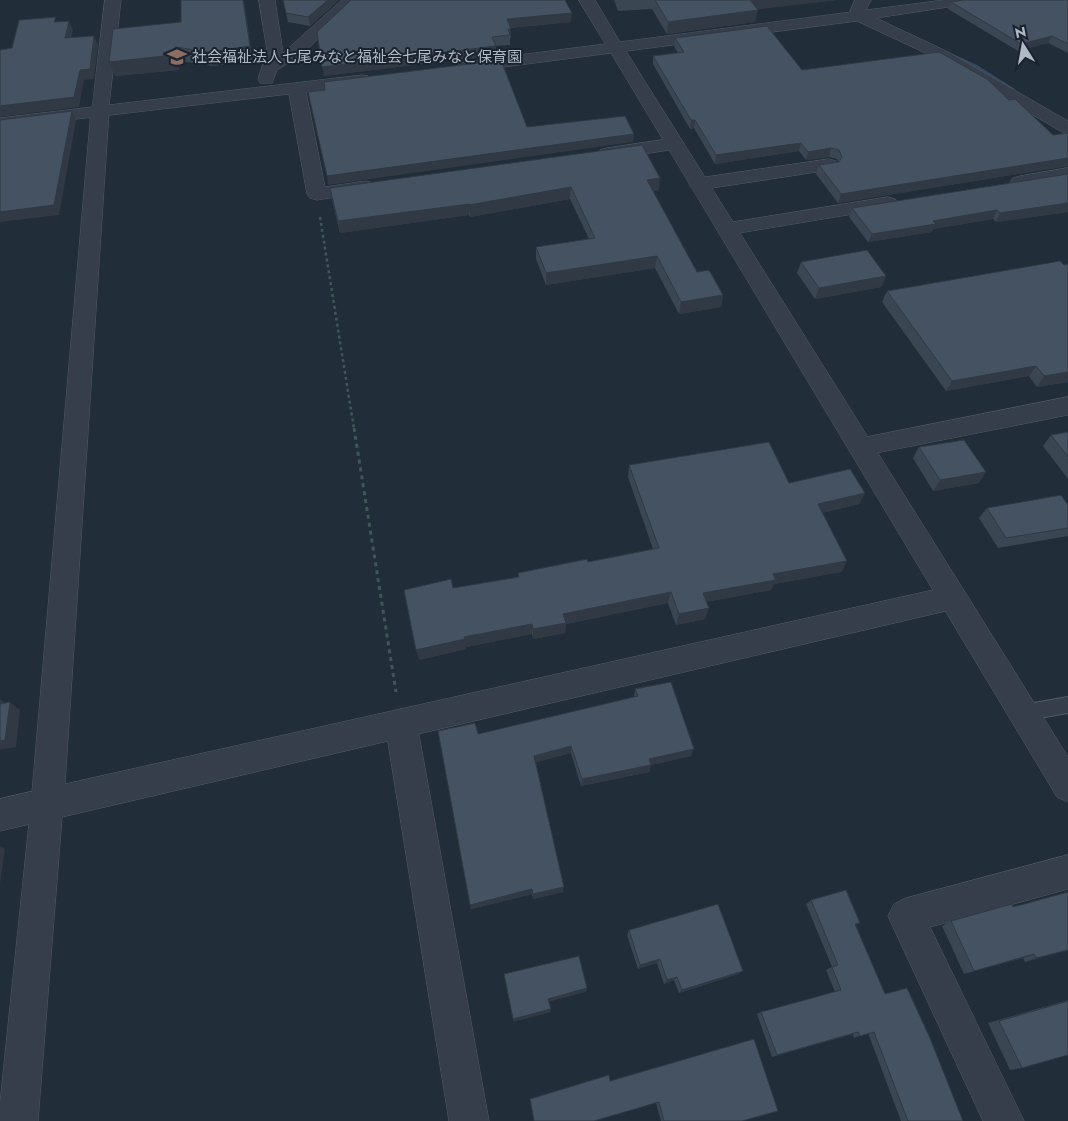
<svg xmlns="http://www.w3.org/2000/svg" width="1068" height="1121" font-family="Jost,'Noto Sans JP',sans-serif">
  <rect width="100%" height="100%" fill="#212d39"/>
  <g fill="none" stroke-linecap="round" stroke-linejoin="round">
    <polygon fill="#354961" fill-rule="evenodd" points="953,54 977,65 1015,89 1010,90 973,67 951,57 950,56"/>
    <defs>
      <polygon id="service" points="1068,697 1068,713 1022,721 1016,719 1013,713 1016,707 1022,705"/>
      <g id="minor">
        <polygon points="105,0 121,0 109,105 362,75 368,76 370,80 368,84 306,92 325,187 366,181 373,183 376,187 373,191 317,200 310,198 307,194 289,94 0,128 0,118 92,107"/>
        <polygon points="259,0 275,0 283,53 342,0 359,0 301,55 277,70 272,83 260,83 258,79 267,51"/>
        <polygon points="579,0 595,0 620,42 944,0 977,0 974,3 876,18 948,52 1068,121 1068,133 1062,132 936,58 857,21 465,72 459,71 457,67 459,63 465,62 605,44"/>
        <polygon points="675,138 681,140 684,144 681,148 607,160 600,158 598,154 600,150 607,148"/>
        <polygon points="829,159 836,161 838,165 836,169 699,190 692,188 689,184 692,180 699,178"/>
        <polygon points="1068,168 1068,180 1020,188 1013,186 1010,182 1013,178 1020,176"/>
        <polygon points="888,197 895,199 898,203 895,207 727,235 720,233 717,229 720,225 727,223"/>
        <polygon points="1068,397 1068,415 861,456 852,454 848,447 852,440 861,438"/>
        <polygon points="953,586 963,589 1068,757 1068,802 1057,797 943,607 939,598 943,589"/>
        <polygon points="401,709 412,714 417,724 489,1121 449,1121 385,724 390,714"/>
        <polygon points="47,788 59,793 63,804 59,815 47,820 0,831 0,799"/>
        <polygon points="1068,855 1068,889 930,927 1024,1121 983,1121 888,916 894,904 906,898"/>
      </g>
      <g id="tertiary">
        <polygon points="855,0 871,0 862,18 852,18 849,15"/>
        <polygon points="616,43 622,45 624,48 963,589 967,598 963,607 62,817 38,1121 0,1121 0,1103 31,804 91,111 94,107 100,106 106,107 109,111 65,784 933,590 608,48 610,45"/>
      </g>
    </defs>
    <use href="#service" stroke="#525c67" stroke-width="2"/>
    <use href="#minor" stroke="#525c67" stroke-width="1"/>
    <use href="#tertiary" stroke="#525c67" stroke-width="1"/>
    <polyline stroke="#415658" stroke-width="2.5" stroke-dasharray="3 3" stroke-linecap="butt" points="320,217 354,429"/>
    <polyline stroke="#415658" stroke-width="3" stroke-dasharray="4 4" stroke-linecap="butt" points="354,428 396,692"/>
    <use href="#service" fill="#353e4a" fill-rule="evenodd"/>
    <use href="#minor" fill="#353e4a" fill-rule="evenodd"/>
    <use href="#tertiary" fill="#353e4a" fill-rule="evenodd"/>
  </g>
  <g fill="#3a4753">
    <polygon points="283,0 339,0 310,26 288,22"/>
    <polygon points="351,0 571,22 510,28 511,38 510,38 510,45 496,46 496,55 324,76"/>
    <polygon points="614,0 836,0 757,9 755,22 667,34 652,9 618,11"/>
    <polygon points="1068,0 1068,53 1048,43 1018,51 948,9 951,2"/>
    <polygon points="113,29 253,61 213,66 179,61 179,70 115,76 109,62"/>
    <polygon points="675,38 802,70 1009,100 1053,135 1068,133 1068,166 838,203 816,174 819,165 838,162 837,159 829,157 806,160 799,151 715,164 694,128 690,129 653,64 653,56 678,53 674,46"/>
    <polygon points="642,145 659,190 653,191 697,272 723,295 721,307 679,314 655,268 546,285 536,259 536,247 589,239 570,199 470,217 469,215 340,233 332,200"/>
    <polygon points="1068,174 1068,212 996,222 993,219 933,229 932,232 868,242 849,217 852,208"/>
    <polygon points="801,262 886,276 881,287 815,299 797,273"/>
    <polygon points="1068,264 1068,382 1037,387 1029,376 946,391 882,302 887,291"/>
    <polygon points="1068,432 1068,479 1043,446 1051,435"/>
    <polygon points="919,447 979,483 933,491 913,458"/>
    <polygon points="629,465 789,483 865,493 859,504 822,513 847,561 841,572 774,584 771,590 706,602 705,619 676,625 668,603 566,624 565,633 533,639 532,634 466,647 466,649 419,660 453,588 518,577 518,573 588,562 653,549 628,477"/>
    <polygon points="1068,505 1068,536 998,548 979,518 987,508"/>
    <polygon points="635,689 691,756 651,765 649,772 581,786 571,753 536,762 563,892 533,899 532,894 471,909 470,905 478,734 634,697"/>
    <polygon points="1068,892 1068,950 1025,962 1023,958 964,974 942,926 951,921 1013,907"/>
    <polygon points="811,900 860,923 855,925 885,994 963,1121 901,1121 868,1033 854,1038 853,1034 772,1057 757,1014 761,1012 835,992 826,970 832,967 806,904"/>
    <polygon points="629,930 743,971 738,974 679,993 674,980 664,984 657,963 638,969 627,935"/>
    <polygon points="1068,1000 1022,1068 1010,1070 988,1023"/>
    <polygon points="610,1081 742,1121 661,1121 656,1103"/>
  </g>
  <g fill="#303944">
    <polygon points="243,0 244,0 253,61 213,66 209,52"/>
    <polygon points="328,0 339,0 310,26 308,17"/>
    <polygon points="748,0 836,0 746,11"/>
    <polygon points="758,10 755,22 667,34 668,22"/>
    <polygon points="572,13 571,22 507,28 507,19"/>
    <polygon points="69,21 73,30 69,48 65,38"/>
    <polygon points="94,36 98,45 94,79 84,80 79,107 0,117 0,106 80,70"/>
    <polygon points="1052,36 1048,43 1018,51 1021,44"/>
    <polygon points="496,46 496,55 324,76 322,67"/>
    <polygon points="175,47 179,61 179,70 115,76 109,62"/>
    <polygon points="72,111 76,121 59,215 0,222 0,212"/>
    <polygon points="691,120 695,120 694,128 690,129"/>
    <polygon points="634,134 633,142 328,185 327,176"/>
    <polygon points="801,143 799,151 715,164 716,155"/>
    <polygon points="831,148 829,157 806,160 808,152"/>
    <polygon points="1068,158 1068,166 838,203 841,194"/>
    <polygon points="660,178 659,190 646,192 647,180"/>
    <polygon points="571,187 570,199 470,217 469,205"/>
    <polygon points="1068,203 1068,212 996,222 1000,213"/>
    <polygon points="469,204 469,215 340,233 338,221"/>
    <polygon points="997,210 993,219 933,229 932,232 868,242 872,234 933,221"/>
    <polygon points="657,256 655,268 546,285 546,273"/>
    <polygon points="886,276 881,287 815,299 819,288"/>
    <polygon points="723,295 721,307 679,314 681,302"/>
    <polygon points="1036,366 1029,376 946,391 952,381"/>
    <polygon points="1068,372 1068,382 1037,387 1044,376"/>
    <polygon points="986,472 979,483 933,491 940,480"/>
    <polygon points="865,493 859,504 813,515 818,504"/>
    <polygon points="847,561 841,572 774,584 771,590 699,603 703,593 773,574"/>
    <polygon points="671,592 668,603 566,624 565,633 533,639 533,629 563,614"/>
    <polygon points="709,608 705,619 676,625 679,614"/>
    <polygon points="532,624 532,634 466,647 466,649 419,660 416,650 464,637"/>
    <polygon points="0,699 9,706 0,706"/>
    <polygon points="10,702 20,710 16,747 0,750 0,741"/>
    <polygon points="571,746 571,753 534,763 534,756"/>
    <polygon points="694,749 691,756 647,766 649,759"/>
    <polygon points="651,765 649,772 581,786 582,779"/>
    <polygon points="0,846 5,849 0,884"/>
    <polygon points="564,887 563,892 533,899 533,894"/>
    <polygon points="532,889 532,894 471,909 470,905"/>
    <polygon points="1068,950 1025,962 1036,958"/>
    <polygon points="1034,954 1023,958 964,974 974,971"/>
    <polygon points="660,959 657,963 638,969 640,965"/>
    <polygon points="743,971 738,974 679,993 682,990"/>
    <polygon points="677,977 674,980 664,984 667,980"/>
    <polygon points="587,988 586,992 548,1002 548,999"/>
    <polygon points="551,1009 551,1012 513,1022 513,1019"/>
  </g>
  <g fill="#445261" stroke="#303944">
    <polygon points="181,0 243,0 250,46 209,52 175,47 174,55 109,62 113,29 181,22"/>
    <polygon points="283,0 328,0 308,17 286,13"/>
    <polygon points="351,0 565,0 572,13 507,19 511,29 508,29 510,35 492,37 496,46 322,67 317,32"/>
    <polygon points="655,0 750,0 758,10 668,22"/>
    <polygon points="964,0 1068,0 1068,44 1052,36 1021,44 951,2"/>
    <polygon points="56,17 54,22 69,21 65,38 94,36 90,69 80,70 74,97 0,106 0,50 12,48 19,20"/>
    <polygon points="767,26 802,70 939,52 987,79 1009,100 1015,99 1053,135 1068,133 1068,158 841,194 819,165 839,162 842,157 839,150 831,148 808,152 801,143 716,155 695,120 691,120 653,56 684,52 675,38"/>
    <polygon points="501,60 527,127 625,116 634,134 327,176 308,92 325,90 324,82"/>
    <polygon points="72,111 54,205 0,212 0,120"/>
    <polygon points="642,145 660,178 647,180 697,272 709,270 723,295 681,302 657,256 546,273 536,247 595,238 571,187 469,205 469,204 338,221 330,188"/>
    <polygon points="1068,174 1068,203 1000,213 997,210 933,221 936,224 872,234 852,208"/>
    <polygon points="867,250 886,276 819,288 801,262"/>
    <polygon points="1060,261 1064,265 1068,264 1068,372 1044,376 1036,366 952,381 887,291"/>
    <polygon points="1068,432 1068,457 1051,435"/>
    <polygon points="964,440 986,472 940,480 919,447"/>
    <polygon points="769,442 789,483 850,469 865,493 818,504 847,561 773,574 776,580 703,593 709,608 679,614 671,592 563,614 566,623 533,629 532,624 464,637 465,639 416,650 404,590 451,579 453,588 519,577 518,573 587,559 588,562 659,548 629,465"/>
    <polygon points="1061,495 1068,505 1068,528 1006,538 987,508"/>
    <polygon points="671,682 694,749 649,759 651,765 582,779 571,746 534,756 564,887 533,894 532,889 470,905 438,731 475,723 478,734 638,696 635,689"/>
    <polygon points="10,702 5,740 0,741 0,704"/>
    <polygon points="846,890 860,923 855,924 885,994 907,988 930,1038 963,1121 908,1121 874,1032 860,1036 858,1032 777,1055 761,1012 841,990 832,967 838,965 811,900"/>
    <polygon points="1068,892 1068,950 1036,958 1034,954 974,971 951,921 1012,904 1013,907"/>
    <polygon points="718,904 743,971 682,990 677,977 667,980 660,959 640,965 629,930"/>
    <polygon points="579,956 587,988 548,999 551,1009 513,1019 504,974"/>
    <polygon points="1068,1001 1068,1055 1022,1068 999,1021"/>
    <polygon points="754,1039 778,1111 742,1121 664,1121 659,1102 594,1121 534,1121 530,1099 609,1075 610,1081"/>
  </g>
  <defs>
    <symbol id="school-bare" viewBox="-9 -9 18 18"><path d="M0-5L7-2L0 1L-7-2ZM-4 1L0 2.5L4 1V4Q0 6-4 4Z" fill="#8d6e63" stroke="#1a232e" stroke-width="2.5" paint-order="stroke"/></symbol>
  </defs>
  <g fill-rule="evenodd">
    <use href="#school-bare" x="163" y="43" width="28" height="28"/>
  </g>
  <g text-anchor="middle" stroke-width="4" stroke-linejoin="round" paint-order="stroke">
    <g font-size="15" fill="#afb9c6" stroke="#1a232e" text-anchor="start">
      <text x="192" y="62">社会福祉法人七尾みなと福祉会七尾みなと保育園</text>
    </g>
  </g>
  <g transform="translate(1023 45) rotate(349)" stroke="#1a232e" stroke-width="4" paint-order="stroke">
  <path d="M0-4L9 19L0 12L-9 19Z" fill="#afb9c6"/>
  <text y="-8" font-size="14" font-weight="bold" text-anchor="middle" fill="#afb9c6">N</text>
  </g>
</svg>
